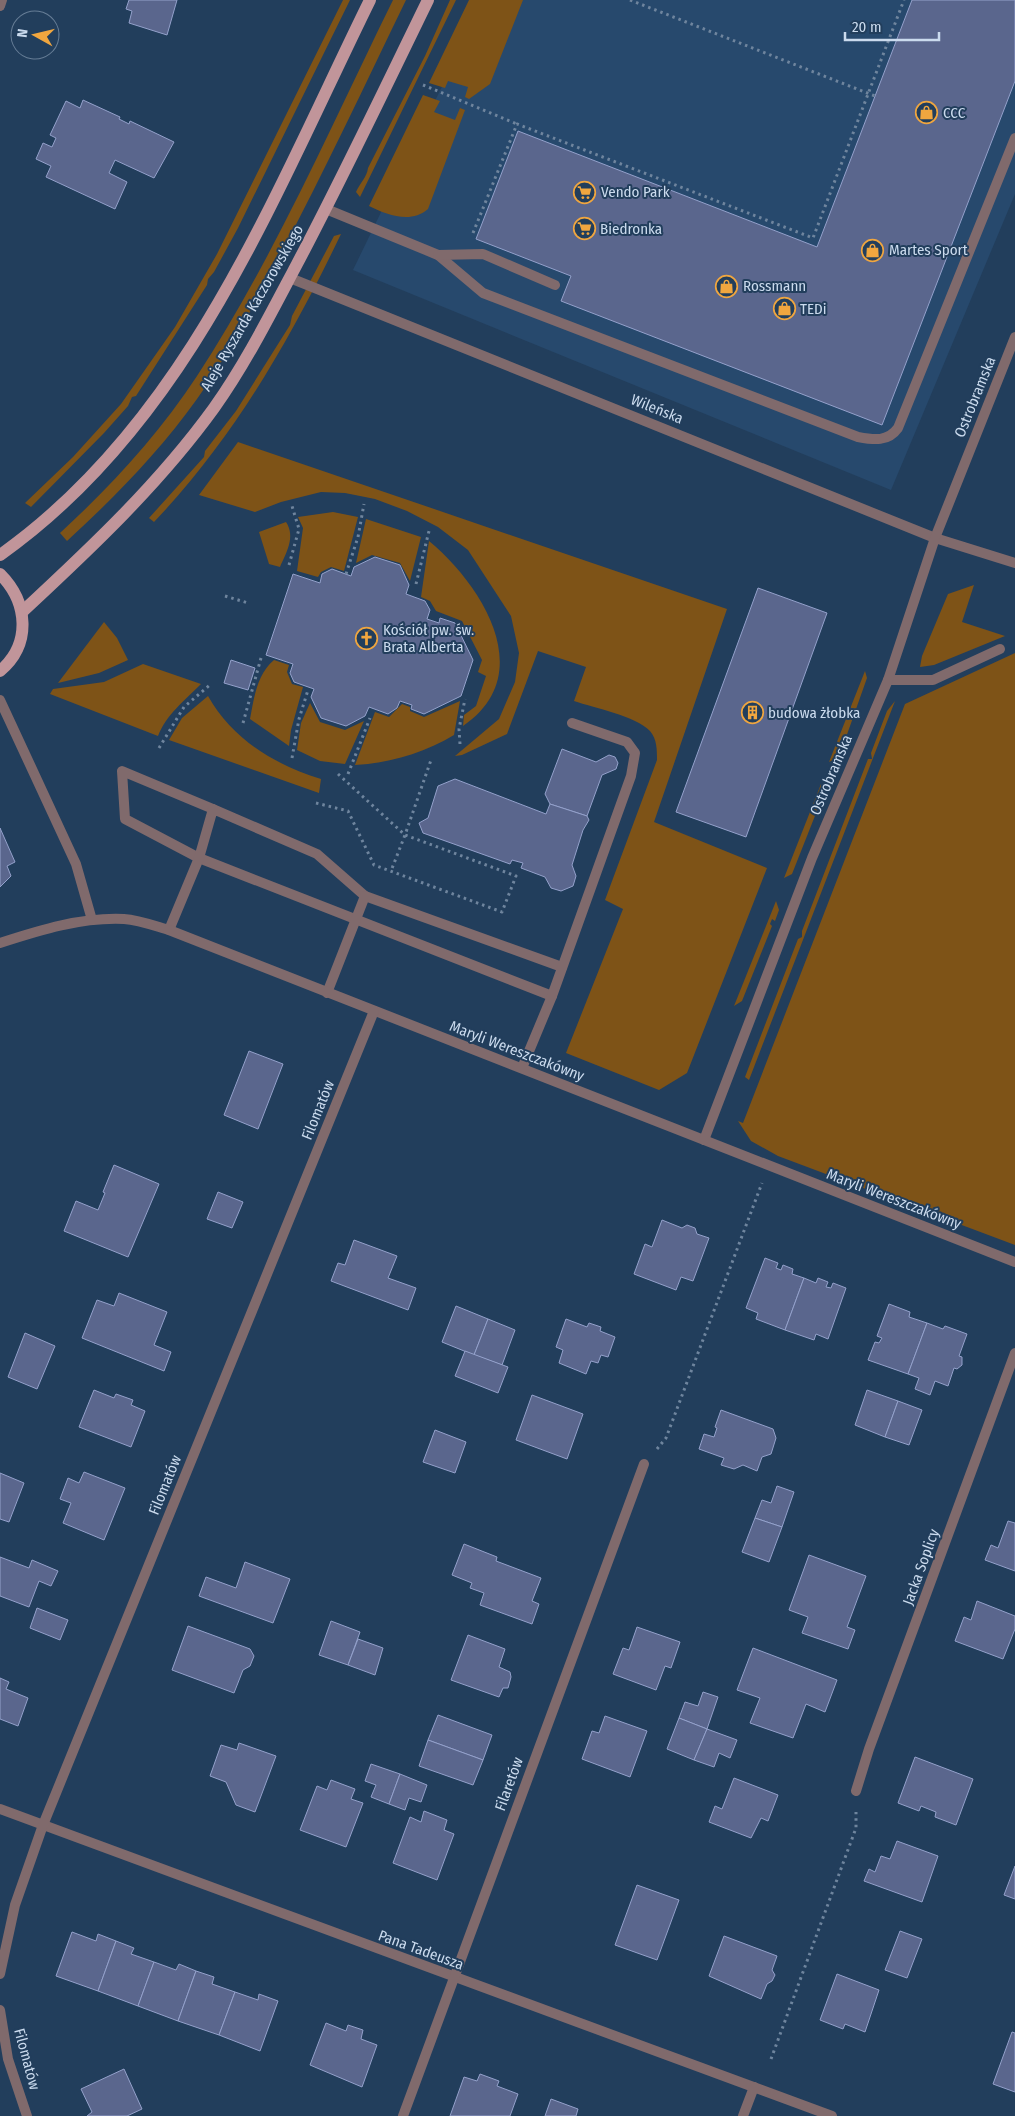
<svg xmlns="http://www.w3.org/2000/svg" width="1015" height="2116" font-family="'Fira Sans Condensed',sans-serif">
  <rect width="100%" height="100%" fill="#223e5c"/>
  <polygon fill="#27496d" points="484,0 1015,0 1015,194 891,490 353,270"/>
  <g fill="#7e5317">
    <polygon points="343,0 350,0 238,228 214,272 208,279 207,285 136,396 132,397 128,406 104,433 31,507 25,503 73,457 121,404 175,327 217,254"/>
    <path d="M393 0H406C361 93 317 187 268 278 246 319 224 361 197 399 159 452 115 497 67 541L60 533C111 486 159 434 197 376 274 258 331 126 393 0Z"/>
    <path d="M450 0H456L360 197 356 192C360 183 367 177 368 168L425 56Z"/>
    <polygon points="469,0 523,0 490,84 469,99 465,97 468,87 448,81 445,88 429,83"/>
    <path d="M423 95 440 101 434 112 455 120 460 108 465 110 428 209C411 224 387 215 369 206Z"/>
    <path d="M341 234C291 338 235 437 154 522L149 518 204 457 205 451 236 411 290 325 292 316 334 236Z"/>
    <path d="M238 442 727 609 654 822 767 868 687 1073 659 1090 566 1053 623 909 605 900 657 760C657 750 657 739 650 731 636 716 594 708 574 701L586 667 538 651 507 734 462 755 455 756 499 719 515 682 519 653 511 616 468 550 438 527 407 511 375 499 345 493 321 492 281 502 255 512 199 495Z"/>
    <polygon points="333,512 358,517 344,571 331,567 321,572 318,577 297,571 303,528 298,517"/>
    <polygon points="366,519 421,537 410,581 400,563 372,555 356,563"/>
    <path d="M286 522C296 537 286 553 280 567L269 564 259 532Z"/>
    <path d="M429 541C482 585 539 674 463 726L464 715 476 706 486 676 478 672 482 660 462 621 436 611 430 601 421 597Z"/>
    <polygon points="974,585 962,622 1005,636 934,665 920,667 922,656 948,594"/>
    <polygon points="104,622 117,638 128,660 99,673 58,683"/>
    <polygon points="1015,653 1015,1245 778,1156 751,1141 738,1121 743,1123 905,704"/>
    <path d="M274 660 289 665 287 672 292 684 303 687 291 730 289 746 250 719C254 698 257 674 274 660Z"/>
    <path d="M143 664 201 684C185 700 166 715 158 736L50 694 53 689 104 682Z"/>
    <polygon points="865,671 867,678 844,743 840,743 840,746 843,747 839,757 829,762"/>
    <path d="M208 696C232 739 275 765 321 779L319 793 169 740 182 718Z"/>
    <path d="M460 701 454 735C424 753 390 763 355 765L375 712 389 717 402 704 410 707V711L424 717Z"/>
    <polygon points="895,701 749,1080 745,1077 798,939 802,937 802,931 868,759 872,759 871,753 887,711"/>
    <polygon points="310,703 320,722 345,730 364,721 345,764 320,761 297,750 301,723"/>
    <polygon points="821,784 824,793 792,874 784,878"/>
    <polygon points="776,901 779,910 775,921 772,919 770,924 772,926 742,1001 734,1006"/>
  </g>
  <g fill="#5a668d" stroke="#94a1cb">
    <polygon points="129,0 177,0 167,35 129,23 132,11 126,9"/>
    <polygon points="912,0 1015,0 1015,81 882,425 561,301 571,276 476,239 518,131 817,247"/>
    <polygon points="83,100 120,117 119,119 129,124 130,121 174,142 154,178 115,160 109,173 127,182 115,209 46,177 51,166 36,159 43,143 52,147 56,138 50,135 66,101 80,108"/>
    <polygon points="375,557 400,565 409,585 406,594 425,601 430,610 427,619 439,623 440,618 455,623 473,660 461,696 424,714 411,709 412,705 400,701 397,708 388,714 369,707 365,716 346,726 321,718 311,697 314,689 294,682 290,673 293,664 266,655 293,574 320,583 322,574 332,569 351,576 354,567"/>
    <polygon points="758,588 827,613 746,837 676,812"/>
    <polygon points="231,660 255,668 248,690 224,683"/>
    <polygon points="562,749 596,762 609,755 615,757 618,763 616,769 602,775 587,816 550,804 545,794"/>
    <polygon points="455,779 546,814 550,804 587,816 589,820 583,830 572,865 576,876 573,886 561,891 551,888 545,877 521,868 523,863 512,860 510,864 423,833 419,823 428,818 438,786"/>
    <polygon points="0,828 15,862 7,866 11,876 0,887"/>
    <polygon points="249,1051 283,1064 258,1129 224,1115"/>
    <polygon points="114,1165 159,1184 128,1257 64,1231 76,1201 98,1210 105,1193 103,1192"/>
    <polygon points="218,1192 243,1202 232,1228 207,1219"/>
    <polygon points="662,1220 682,1228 687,1225 695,1228 697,1234 709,1238 693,1281 681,1277 676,1290 634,1274 645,1244 652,1247"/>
    <polygon points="354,1240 397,1256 388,1278 416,1288 408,1310 331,1281 338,1263 345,1265"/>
    <polygon points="765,1258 778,1263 776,1268 781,1270 783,1265 793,1269 792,1274 804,1278 785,1330 756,1319 758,1313 746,1308"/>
    <polygon points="804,1278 816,1283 818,1278 828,1282 826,1287 831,1288 833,1283 846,1288 828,1339 816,1334 814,1340 785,1330"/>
    <polygon points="119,1293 167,1312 154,1345 171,1352 164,1371 82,1338 97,1300 114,1306"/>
    <polygon points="889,1304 910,1312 909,1317 927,1323 908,1374 868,1360 875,1342 879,1343 882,1338 877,1336"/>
    <polygon points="456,1306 488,1319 474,1355 442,1342"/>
    <polygon points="488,1319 515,1330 502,1365 474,1355"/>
    <polygon points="566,1319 587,1327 589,1323 601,1327 600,1331 615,1337 608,1357 601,1355 598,1363 591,1361 586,1374 559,1363 563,1350 556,1347"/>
    <polygon points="927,1323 943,1329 945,1326 967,1334 959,1356 962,1357 962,1365 957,1369 954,1368 948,1386 935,1381 930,1395 915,1389 919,1378 908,1374"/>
    <polygon points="25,1333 55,1346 37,1389 8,1377"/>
    <polygon points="465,1351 508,1367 498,1393 455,1376"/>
    <polygon points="94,1390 114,1398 116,1394 133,1400 131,1405 145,1411 131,1447 79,1427"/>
    <polygon points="867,1390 898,1401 885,1437 855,1425"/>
    <polygon points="532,1395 583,1414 567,1459 516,1440"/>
    <polygon points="898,1401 922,1410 909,1445 885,1437"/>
    <polygon points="721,1410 773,1429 776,1438 771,1454 762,1457 757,1471 743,1465 734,1469 721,1465 724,1458 699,1449 704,1434 714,1437 717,1428 715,1427"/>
    <polygon points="435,1430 466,1442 455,1473 423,1462"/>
    <polygon points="84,1472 125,1488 104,1540 63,1523 71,1503 60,1499 68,1478 79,1483"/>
    <polygon points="0,1473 24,1483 9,1522 0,1519"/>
    <polygon points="777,1486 794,1492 782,1527 755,1518 762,1500 771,1503"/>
    <polygon points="755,1518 782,1527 769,1562 742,1552"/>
    <polygon points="1008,1521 1015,1523 1015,1571 985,1560 991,1545 998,1548"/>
    <polygon points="464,1544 497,1557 496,1561 541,1578 532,1601 539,1604 532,1624 480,1605 484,1593 470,1588 472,1583 452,1575"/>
    <polygon points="809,1555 866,1576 847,1627 855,1630 848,1649 802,1633 808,1617 789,1610"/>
    <polygon points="0,1557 29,1568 32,1560 58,1571 51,1586 39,1581 29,1607 0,1596"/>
    <polygon points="245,1562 290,1579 273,1623 199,1596 206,1577 236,1588"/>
    <polygon points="977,1601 1015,1616 1015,1629 1003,1659 955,1641 964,1617 971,1620"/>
    <polygon points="37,1608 68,1620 60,1640 30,1628"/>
    <polygon points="331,1621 360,1632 348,1665 319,1655"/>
    <polygon points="188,1626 250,1649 254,1656 250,1666 243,1670 234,1693 172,1670"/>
    <polygon points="637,1627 680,1642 671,1668 665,1666 656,1690 613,1674 623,1648 629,1650"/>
    <polygon points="468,1635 505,1649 499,1667 510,1672 511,1677 508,1688 503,1688 499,1697 451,1680"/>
    <polygon points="358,1639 383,1648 375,1675 348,1665"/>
    <polygon points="753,1648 837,1680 825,1712 806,1704 793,1738 750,1723 760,1698 737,1690"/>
    <polygon points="0,1678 9,1682 6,1689 28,1698 18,1726 0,1719"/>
    <polygon points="703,1692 718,1697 707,1729 679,1718 685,1702 698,1706"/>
    <polygon points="438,1715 492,1735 483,1760 428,1740"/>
    <polygon points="605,1716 647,1731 630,1777 582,1759 592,1731 599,1733"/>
    <polygon points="679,1718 707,1729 694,1760 667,1749"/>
    <polygon points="707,1729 737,1740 730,1758 719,1753 714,1767 694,1760"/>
    <polygon points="428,1740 483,1760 473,1785 419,1766"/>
    <polygon points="239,1743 276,1756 255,1812 236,1805 226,1782 210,1776 221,1745 237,1750"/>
    <polygon points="915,1757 973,1779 956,1825 935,1817 936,1812 921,1806 919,1811 898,1803"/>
    <polygon points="371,1764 400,1774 389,1804 371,1797 376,1785 365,1781"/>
    <polygon points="400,1774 427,1785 421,1802 409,1798 405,1810 389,1804"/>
    <polygon points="734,1778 778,1795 768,1821 761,1818 751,1838 709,1822 715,1806 722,1809"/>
    <polygon points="331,1780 355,1789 351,1799 363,1803 346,1847 300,1830 317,1786 327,1790"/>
    <polygon points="424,1811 447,1820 444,1830 454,1834 437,1880 393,1863 410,1817 421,1822"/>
    <polygon points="897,1841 938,1856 922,1902 864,1881 869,1869 875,1872 881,1856 890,1859"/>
    <polygon points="1015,1866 1015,1899 1004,1895"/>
    <polygon points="637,1885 679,1900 657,1960 615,1945"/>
    <polygon points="900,1931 922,1939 907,1978 885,1970"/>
    <polygon points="72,1932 96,1941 98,1934 116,1941 98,1991 56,1976"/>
    <polygon points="724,1936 777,1956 772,1970 775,1975 772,1981 767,1984 761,1999 709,1976"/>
    <polygon points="116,1941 134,1948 131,1954 154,1962 138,2006 98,1991"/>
    <polygon points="154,1962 176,1970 179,1964 196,1971 178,2021 138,2006"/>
    <polygon points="196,1971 214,1977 212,1984 235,1992 219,2035 178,2021"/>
    <polygon points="837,1974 879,1990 865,2032 845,2024 843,2029 820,2020"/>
    <polygon points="235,1992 258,2000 259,1994 278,2001 260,2051 219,2035"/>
    <polygon points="326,2023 346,2031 348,2025 363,2030 361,2039 377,2045 362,2087 310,2065"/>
    <polygon points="1012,2032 1015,2033 1015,2092 993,2084"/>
    <polygon points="124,2069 142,2109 127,2116 87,2116 92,2112 81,2089"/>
    <polygon points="480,2074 499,2081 497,2086 518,2094 510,2116 450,2116 464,2077 477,2081"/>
    <polygon points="551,2099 578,2109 576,2116 545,2116"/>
  </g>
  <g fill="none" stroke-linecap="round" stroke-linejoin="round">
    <g stroke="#6f859e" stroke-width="3" stroke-dasharray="2.5 4" stroke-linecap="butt">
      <polyline points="630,0 875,96"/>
      <polyline points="423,85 517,124"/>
      <polyline points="473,233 517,124 813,238 904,0"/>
      <polyline points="289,565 299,529 292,506"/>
      <polyline points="346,574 358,537 364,504"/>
      <polyline points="416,584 429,531"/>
      <polyline points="225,596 248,603"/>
      <polyline points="243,723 261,658"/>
      <polyline points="460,744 459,729 465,699"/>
      <polyline points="159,748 184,707 211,684"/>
      <polyline points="292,758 299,719 308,690"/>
      <polyline points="338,774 405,835 391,871"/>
      <polyline points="348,774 370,718"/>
      <polyline points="316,803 348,811 374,865 502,912 516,876 405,835 431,760"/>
      <polyline points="657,1449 666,1438 762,1183"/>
      <polyline points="771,2059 856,1828 856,1812"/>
    </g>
    <g stroke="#806a6c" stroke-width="10">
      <path d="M326 209 438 255 483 293 858 437C874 440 888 442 898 428L1015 138"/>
      <polyline points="438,255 483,254 555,285"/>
      <polyline points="888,680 933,680 1000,649"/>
      <polyline points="213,809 122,771 125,819 199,858 552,996"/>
      <polyline points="169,930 199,858 213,809 317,854 365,896"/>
      <polyline points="327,993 365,896 562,967"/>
      <polyline points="522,1068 552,996 631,776 635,753 627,742 572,723"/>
    </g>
    <g stroke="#806a6c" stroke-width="10">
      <polyline points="0,6 2,0"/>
      <polyline points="290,278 935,538 1015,563"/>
      <polyline points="0,700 76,864 92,920"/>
      <path d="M0 943C40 930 82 917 124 919 139 920 155 926 169 930L1015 1262"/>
      <polyline points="704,1140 812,858 888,680 935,538 1015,337"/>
      <polyline points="856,1791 869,1749 1015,1353"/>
      <polyline points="0,1809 832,2116"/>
      <polyline points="0,1974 15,1905 43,1825 374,1011"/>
      <polyline points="0,2010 8,2059 27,2116"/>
      <polyline points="403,2116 644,1464"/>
      <polyline points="743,2116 754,2087"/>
    </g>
    <g stroke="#c1959a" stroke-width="12">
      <path d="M0 555C188 422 272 199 370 0"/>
      <path d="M0 574C28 602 32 644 0 671"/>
      <path d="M22 612C91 548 159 484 214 408 246 363 271 313 297 264 343 177 385 88 428 0"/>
    </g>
  </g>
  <defs>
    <symbol id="shop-ring" viewBox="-11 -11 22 22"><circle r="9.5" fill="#223e5c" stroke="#f0a63f" stroke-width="1.5"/><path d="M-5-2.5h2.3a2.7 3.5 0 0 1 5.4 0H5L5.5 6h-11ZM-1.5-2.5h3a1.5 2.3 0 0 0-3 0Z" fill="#f0a63f"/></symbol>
    <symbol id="supermarket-ring" viewBox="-11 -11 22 22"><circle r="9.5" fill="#223e5c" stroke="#f0a63f" stroke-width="1.5"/><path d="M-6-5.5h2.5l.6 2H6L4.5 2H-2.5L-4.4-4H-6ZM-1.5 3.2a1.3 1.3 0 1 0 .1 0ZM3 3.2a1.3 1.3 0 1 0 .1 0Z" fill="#f0a63f"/></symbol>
    <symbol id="church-ring" viewBox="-11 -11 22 22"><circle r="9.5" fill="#223e5c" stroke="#f0a63f" stroke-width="1.5"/><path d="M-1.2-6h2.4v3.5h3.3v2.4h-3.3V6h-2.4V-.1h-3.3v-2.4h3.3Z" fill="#f0a63f"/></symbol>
    <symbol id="building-ring" viewBox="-11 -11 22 22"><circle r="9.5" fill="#223e5c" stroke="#f0a63f" stroke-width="1.5"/><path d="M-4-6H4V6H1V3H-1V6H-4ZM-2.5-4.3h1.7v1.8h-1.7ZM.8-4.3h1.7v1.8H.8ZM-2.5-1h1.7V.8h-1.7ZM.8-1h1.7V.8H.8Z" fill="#f0a63f"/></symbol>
  </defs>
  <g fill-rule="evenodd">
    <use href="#shop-ring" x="914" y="100" width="25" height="25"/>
    <use href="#supermarket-ring" x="572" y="180" width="25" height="25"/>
    <use href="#supermarket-ring" x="572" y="216" width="25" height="25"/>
    <use href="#shop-ring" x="860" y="238" width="25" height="25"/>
    <use href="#shop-ring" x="714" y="274" width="25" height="25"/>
    <use href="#shop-ring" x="772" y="296" width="25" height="25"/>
    <use href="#church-ring" x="354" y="626" width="25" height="25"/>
    <use href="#building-ring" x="740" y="700" width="25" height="25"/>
  </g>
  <g text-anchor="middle" stroke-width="4" stroke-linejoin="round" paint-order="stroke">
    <g font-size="15" fill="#cbdbee" stroke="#223e5c" text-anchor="start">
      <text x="943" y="118">CCC</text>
      <text x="601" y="197">Vendo Park</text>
      <text x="600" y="234">Biedronka</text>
      <text x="889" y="255">Martes Sport</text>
      <text x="743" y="291">Rossmann</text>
      <text x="800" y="314">TEDi</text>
      <text x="383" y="635">Kościół pw. św.<tspan x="383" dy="17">Brata Alberta</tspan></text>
      <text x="768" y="718">budowa żłobka</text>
    </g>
    <g font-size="15" fill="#cbdbee" stroke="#223e5c">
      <text transform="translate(252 308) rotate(-60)" y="5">Aleje Ryszarda Kaczorowskiego</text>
      <text transform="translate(975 397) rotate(-68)" y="5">Ostrobramska</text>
      <text transform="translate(657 409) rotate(22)" y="5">Wileńska</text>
      <text transform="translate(831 775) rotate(-67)" y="5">Ostrobramska</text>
      <text transform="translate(517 1051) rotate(21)" y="5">Maryli Wereszczakówny</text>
      <text transform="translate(318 1110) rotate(-68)" y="5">Filomatów</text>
      <text transform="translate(894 1199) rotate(21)" y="5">Maryli Wereszczakówny</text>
      <text transform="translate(165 1485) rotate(-68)" y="5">Filomatów</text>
      <text transform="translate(921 1567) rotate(-70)" y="5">Jacka Soplicy</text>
      <text transform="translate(509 1784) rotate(-70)" y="5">Filaretów</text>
      <text transform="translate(421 1950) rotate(20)" y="5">Pana Tadeusza</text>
      <text transform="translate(27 2059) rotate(75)" y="5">Filomatów</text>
    </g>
  </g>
  <g transform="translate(35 35) rotate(278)"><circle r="24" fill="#223e5c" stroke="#667d96"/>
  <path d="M0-4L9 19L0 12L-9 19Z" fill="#f0a63f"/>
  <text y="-8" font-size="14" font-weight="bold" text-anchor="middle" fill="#cbdbee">N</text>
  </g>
  <path d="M845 32v8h94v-8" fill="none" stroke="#cbdbee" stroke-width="2.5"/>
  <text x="852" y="32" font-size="15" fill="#cbdbee" stroke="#223e5c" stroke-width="4" paint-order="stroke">20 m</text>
</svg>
